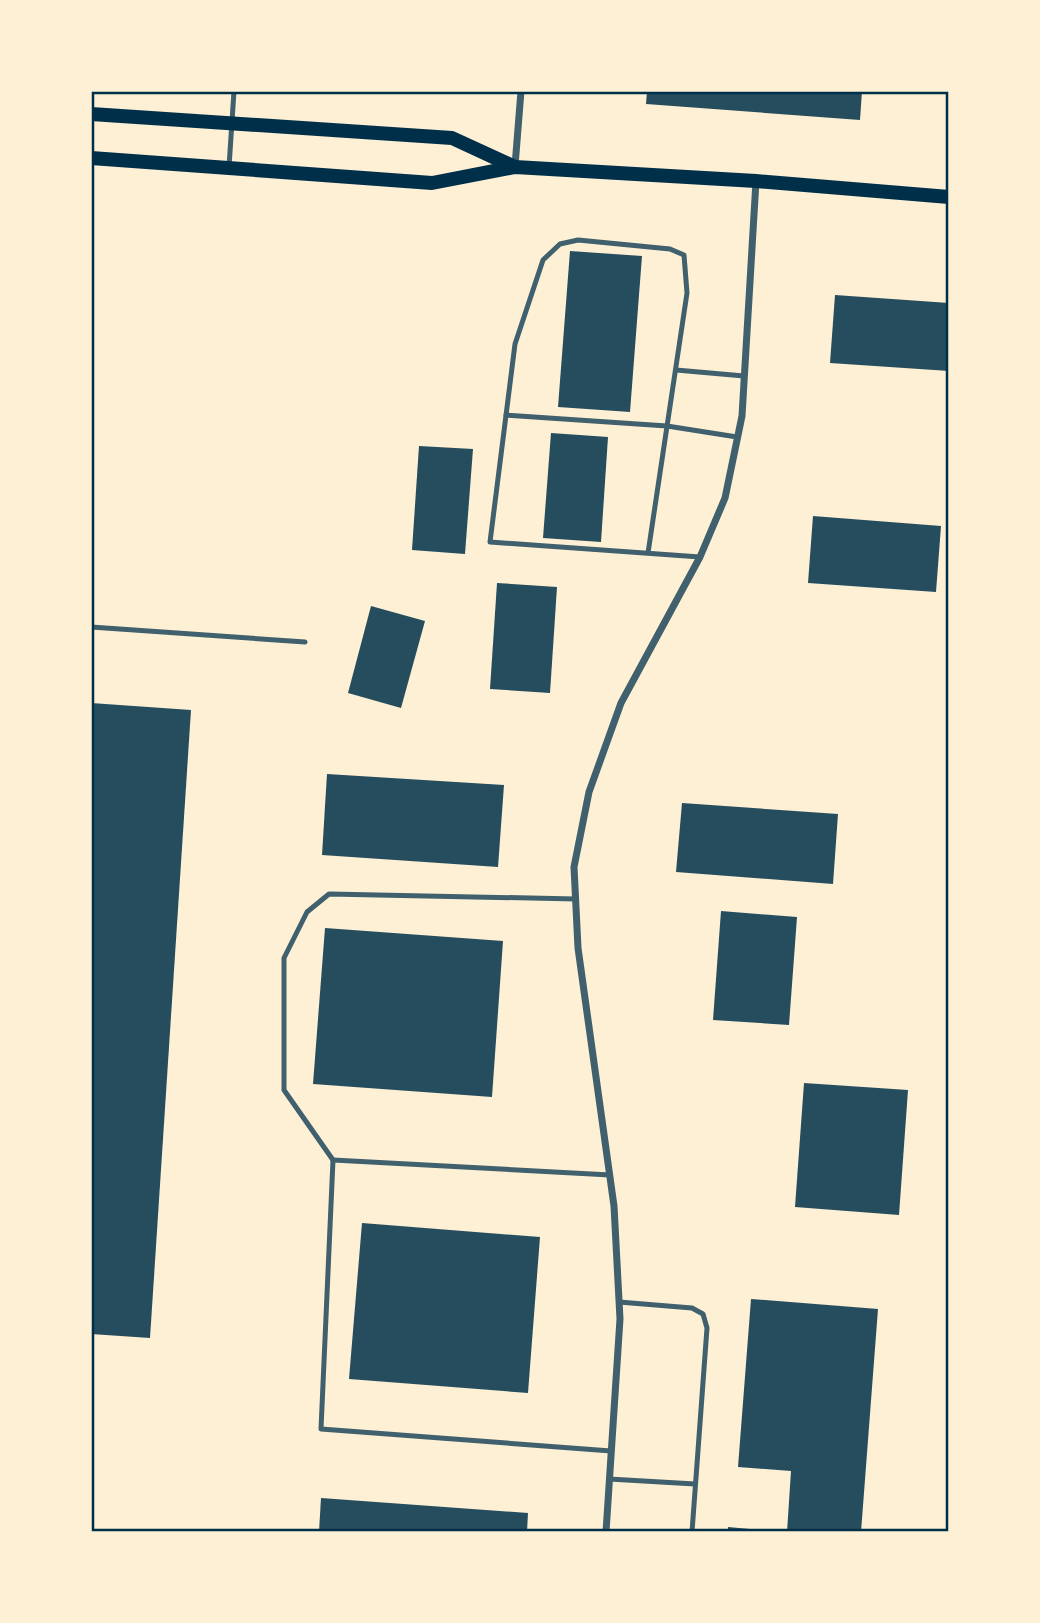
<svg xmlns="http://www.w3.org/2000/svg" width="1040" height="1623" font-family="Poppins,sans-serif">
  <rect width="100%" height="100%" fill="#fdf0d5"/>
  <g fill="#264d5e">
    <polygon points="647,91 862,91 860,120 646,104"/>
    <polygon points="570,251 642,256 630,412 558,407"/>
    <polygon points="835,295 949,303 949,371 830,363"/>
    <polygon points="551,433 608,437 601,542 543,538"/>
    <polygon points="419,446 473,449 465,554 412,550"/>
    <polygon points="813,516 941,526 936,592 808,583"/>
    <polygon points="497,583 557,587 550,693 490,689"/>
    <polygon points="371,606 425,621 401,708 348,693"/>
    <polygon points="91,703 191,710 150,1338 91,1334"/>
    <polygon points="327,774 504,785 498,867 322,855"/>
    <polygon points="682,803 838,814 833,884 676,872"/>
    <polygon points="721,911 797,917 789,1025 713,1020"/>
    <polygon points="325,928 503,941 492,1097 313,1084"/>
    <polygon points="804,1083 908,1090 899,1215 795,1207"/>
    <polygon points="362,1223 540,1237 528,1393 349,1379"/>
    <polygon points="751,1299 878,1309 861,1532 787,1532 791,1471 738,1467"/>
    <polygon points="321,1498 528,1513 527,1532 319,1532"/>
    <polygon points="728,1527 761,1530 761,1532 728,1532"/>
  </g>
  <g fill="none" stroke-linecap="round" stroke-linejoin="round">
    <g stroke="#3f606c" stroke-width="5">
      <polyline points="229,167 234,91"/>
      <polyline points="676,370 744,376"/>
      <polyline points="506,415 667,426 737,437"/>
      <polyline points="648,553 687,293 684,255 670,249 578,240 560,244 543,260 515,344 490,542 700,557"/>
      <polyline points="91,627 305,642"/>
      <polyline points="333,1160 284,1090 284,958 307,912 329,894 576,899"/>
      <polyline points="610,1175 333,1160 321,1429 611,1451"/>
      <polyline points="619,1302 692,1308 703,1314 707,1328 692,1532"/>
      <polyline points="609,1479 695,1484"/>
    </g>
    <g stroke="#3f606c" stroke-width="7">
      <polyline points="515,166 521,91"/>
      <polyline points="606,1532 620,1319 614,1206 578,948 574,867 589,792 621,703 700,557 725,498 742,416 756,181"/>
    </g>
    <g stroke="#003049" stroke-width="14">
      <polyline points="91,114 452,138 515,167"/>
      <polyline points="91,158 432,183 515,167 756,181 949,197"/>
    </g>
  </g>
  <rect width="1040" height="1623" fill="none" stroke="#fdf0d5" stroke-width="186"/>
  <rect x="93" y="93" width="854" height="1437" fill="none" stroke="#003049" stroke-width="2.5"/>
</svg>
